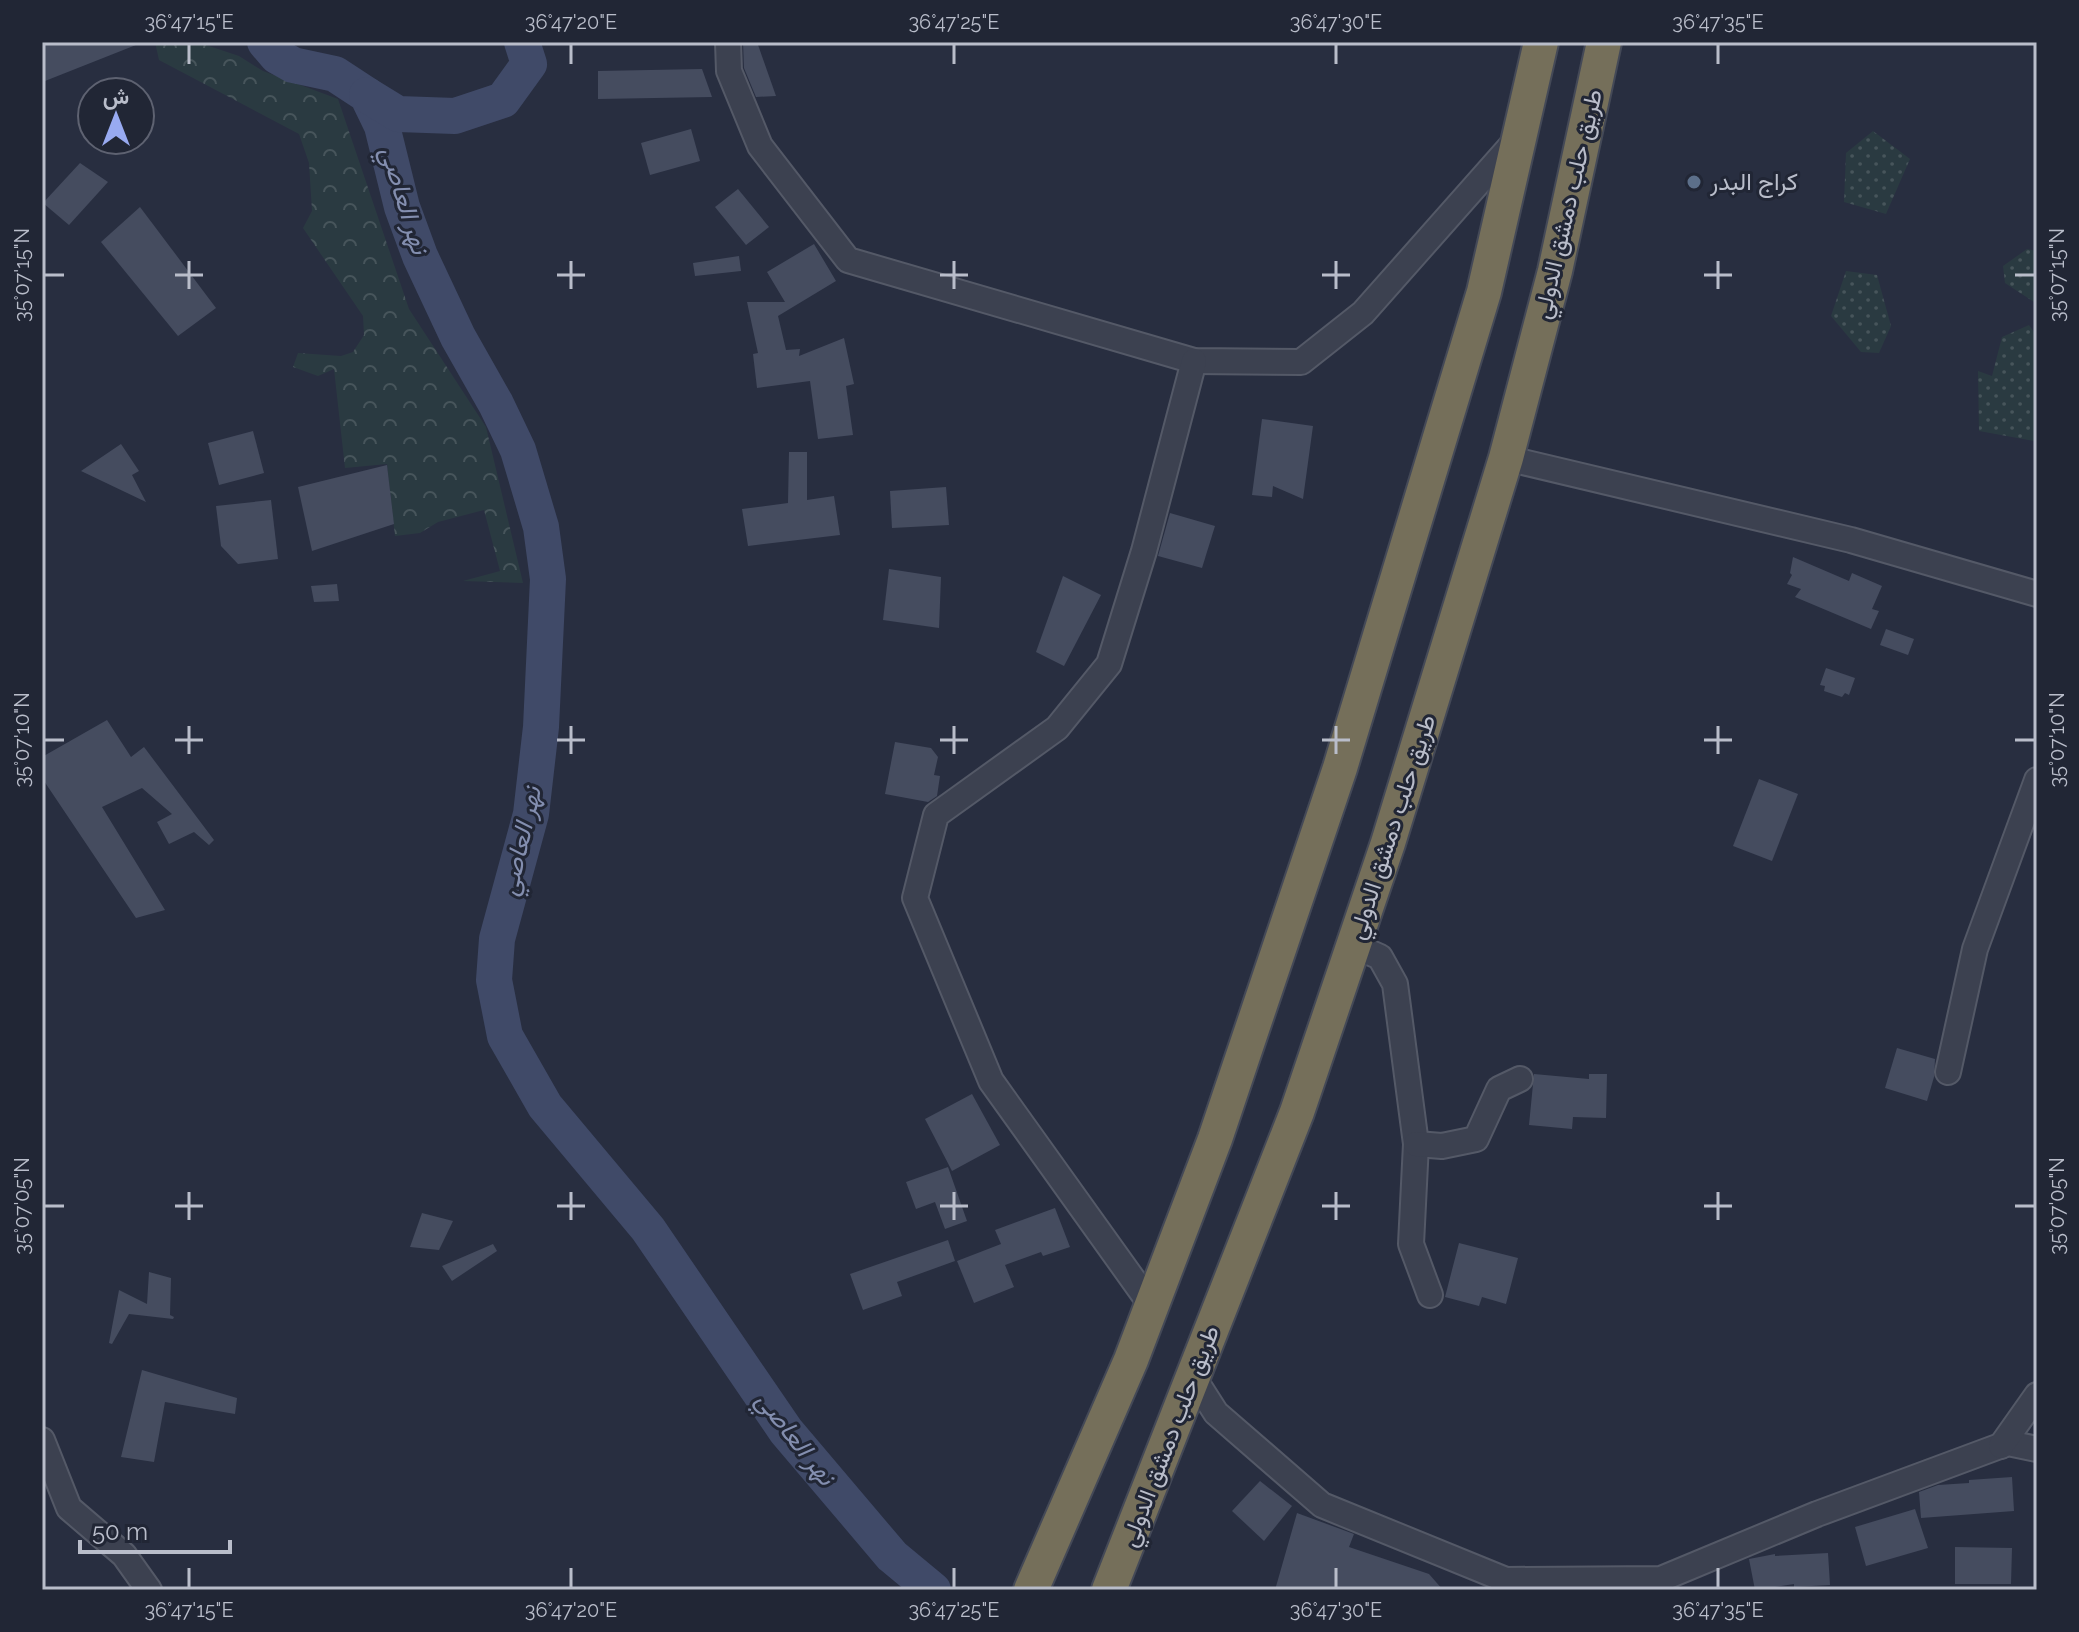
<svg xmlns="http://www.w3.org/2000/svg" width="2079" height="1632" font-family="Raleway,Vazirmatn,sans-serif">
  <defs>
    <pattern id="grass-dots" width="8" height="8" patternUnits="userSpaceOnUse" patternTransform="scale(2)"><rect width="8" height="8" fill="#2a3a41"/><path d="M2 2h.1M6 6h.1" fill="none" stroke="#47555b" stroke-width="1.8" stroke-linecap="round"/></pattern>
    <pattern id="forest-crowns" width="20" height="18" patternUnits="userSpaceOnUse" patternTransform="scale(2)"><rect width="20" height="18" fill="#2a3a41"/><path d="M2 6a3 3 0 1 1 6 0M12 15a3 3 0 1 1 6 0" fill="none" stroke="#47555b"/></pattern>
  </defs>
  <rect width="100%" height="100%" fill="#282e40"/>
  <g fill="url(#grass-dots)">
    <polygon points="1873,131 1910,159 1886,214 1844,202 1846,153"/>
    <polygon points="2027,249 2037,251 2037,304 2005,283 2003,266"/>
    <polygon points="1846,271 1877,275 1891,326 1879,353 1861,352 1831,316"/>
    <polygon points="2029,325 2037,336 2037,439 2034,441 1979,431 1978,371 1992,376 2002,337"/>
  </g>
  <polygon fill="url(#forest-crowns)" points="155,42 197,42 239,56 263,71 338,99 409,309 486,427 523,583 463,581 500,571 484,510 438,522 420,533 395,536 387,464 345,468 334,369 318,376 293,367 298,353 341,356 353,352 364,335 363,316 303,228 312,211 309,163 299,134 159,60"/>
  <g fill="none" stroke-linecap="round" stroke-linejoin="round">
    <g stroke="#404a68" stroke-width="36">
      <polyline points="265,42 277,56 293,65 335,74 367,95 382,126 402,207 420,256 458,337 496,404 518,450 541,527 548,579 541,727 531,814 497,939 494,980 505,1036 545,1106 648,1229 786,1431 892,1556 933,1590"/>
      <polyline points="367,95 398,114 455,116 503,100 529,64 522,42"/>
    </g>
  </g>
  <g fill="#454c5f">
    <polygon points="42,42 141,42 141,43 45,81 42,72"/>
    <polygon points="743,42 757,42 776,96 756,97 744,68"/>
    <polygon points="702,69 712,97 598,99 598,71"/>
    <polygon points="691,129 700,161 650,175 641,143"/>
    <polygon points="80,163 108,182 69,225 43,203"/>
    <polygon points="738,189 769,227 746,245 715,207"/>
    <polygon points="140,207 216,308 178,336 101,242"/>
    <polygon points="814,244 836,281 778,316 786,350 800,349 799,356 844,338 854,384 846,386 853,435 818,439 810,381 757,388 753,354 758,353 747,302 785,302 767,272"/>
    <polygon points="739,256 741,271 695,276 693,263"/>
    <polygon points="1262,419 1313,426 1303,499 1273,486 1272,497 1252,495"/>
    <polygon points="253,431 264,473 219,485 208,443"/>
    <polygon points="121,444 139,471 132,475 146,502 81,471"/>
    <polygon points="789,452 807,452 807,500 834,496 840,535 748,546 742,509 788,503"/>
    <polygon points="387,465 394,524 312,551 298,487"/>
    <polygon points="946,487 949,525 892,528 890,491"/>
    <polygon points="271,500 278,559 238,564 221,546 216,506"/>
    <polygon points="1170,513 1215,526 1202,568 1158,556"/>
    <polygon points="1793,557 1849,581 1852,573 1882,586 1872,609 1879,611 1871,629 1795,597 1801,589 1787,584 1792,575 1790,573"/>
    <polygon points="889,569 941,577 939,628 883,620"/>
    <polygon points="1063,576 1101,595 1064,666 1036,652"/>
    <polygon points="337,584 339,601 314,602 311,586"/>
    <polygon points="1886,629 1914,639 1908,655 1880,645"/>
    <polygon points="1826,668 1855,678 1849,695 1845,693 1842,697 1824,691 1825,686 1820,685"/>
    <polygon points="107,720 131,757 144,747 214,840 209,845 194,832 169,844 157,822 172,814 142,788 102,807 165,910 136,918 42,778 42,757"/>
    <polygon points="895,742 931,748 938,757 934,775 940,776 937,796 928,802 885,794"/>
    <polygon points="1759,779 1798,794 1772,861 1733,846"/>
    <polygon points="1897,1048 1935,1059 1934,1077 1927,1101 1885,1088"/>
    <polygon points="1534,1074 1589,1079 1589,1074 1607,1074 1606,1118 1573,1117 1572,1129 1529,1125"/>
    <polygon points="972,1094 1000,1145 952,1171 925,1119"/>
    <polygon points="948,1167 967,1221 945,1229 935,1202 916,1209 906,1182"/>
    <polygon points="1055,1208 1070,1247 1043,1256 1041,1252 1005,1265 1014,1287 974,1303 957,1261 1001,1244 995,1230"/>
    <polygon points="422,1213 453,1221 439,1250 410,1247"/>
    <polygon points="948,1240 955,1261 897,1282 902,1296 863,1310 850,1274"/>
    <polygon points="1459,1243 1518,1258 1506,1304 1482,1297 1479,1306 1445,1297"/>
    <polygon points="493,1244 497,1251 452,1281 442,1266"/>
    <polygon points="149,1272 171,1278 170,1315 174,1317 173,1319 129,1314 112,1344 109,1343 119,1290 147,1304"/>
    <polygon points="142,1370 237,1398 235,1414 165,1402 154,1462 121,1457"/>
    <polygon points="2012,1477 2014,1511 1921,1518 1919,1492 1938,1485 1969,1483 1969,1480"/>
    <polygon points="1260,1481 1292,1506 1264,1541 1232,1511"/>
    <polygon points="1915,1509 1928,1548 1866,1566 1855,1527"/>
    <polygon points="1297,1513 1354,1534 1349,1547 1429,1574 1443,1590 1275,1590"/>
    <polygon points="1955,1547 2012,1548 2011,1584 1955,1584"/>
    <polygon points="1828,1553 1830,1585 1794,1587 1794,1584 1755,1590 1749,1559 1775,1554 1775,1556"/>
  </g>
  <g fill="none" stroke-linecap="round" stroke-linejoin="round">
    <defs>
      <g id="minor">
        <polyline points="728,42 729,71 760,146 848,260 1194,361 1301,362 1363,313 1518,138"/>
        <polyline points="1506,458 1851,540 2037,594"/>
        <polyline points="1353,945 1380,957 1395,984 1416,1144 1411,1244 1430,1295"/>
        <polyline points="1948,1072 1975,949 2037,780"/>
        <polyline points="1416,1144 1442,1146 1476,1139 1499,1089 1520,1079"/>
        <polyline points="1152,1306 991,1081 915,898 936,815 1057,728 1109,664 1144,551 1194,361"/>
        <polyline points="1193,1377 1216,1413 1322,1505 1506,1580 1661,1579 1817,1514 2008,1443 2037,1449"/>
        <polyline points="42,1440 69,1508 124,1555 149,1590"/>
        <polyline points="2001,1446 2037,1395"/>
      </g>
      <g id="highway">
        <polyline points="1031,1590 1131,1360 1215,1139 1340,768 1484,292 1541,42"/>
        <polyline points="1109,1590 1297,1112 1388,843 1506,458 1555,271 1604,42"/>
      </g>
    </defs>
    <use href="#minor" stroke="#545967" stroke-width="28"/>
    <use href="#highway" stroke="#444957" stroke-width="38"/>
    <use href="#minor" stroke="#3c4150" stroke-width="24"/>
    <use href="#highway" stroke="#756f5a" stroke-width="34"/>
  </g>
  <path fill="none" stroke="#b9bdca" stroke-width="3" d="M189 44V64M571 44V64M954 44V64M1336 44V64M1718 44V64M189 261V289M571 261V289M954 261V289M1336 261V289M1718 261V289M44 275H64M175 275H203M557 275H585M940 275H968M1322 275H1350M1704 275H1732M2015 275H2035M189 726V754M571 726V754M954 726V754M1336 726V754M1718 726V754M44 740H64M175 740H203M557 740H585M940 740H968M1322 740H1350M1704 740H1732M2015 740H2035M189 1192V1220M571 1192V1220M954 1192V1220M1336 1192V1220M1718 1192V1220M44 1206H64M175 1206H203M557 1206H585M940 1206H968M1322 1206H1350M1704 1206H1732M2015 1206H2035M189 1568V1588M571 1568V1588M954 1568V1588M1336 1568V1588M1718 1568V1588"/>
  <circle fill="#5c6f8a" stroke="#212635" stroke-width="3" cx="1694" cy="182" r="8"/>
  <g text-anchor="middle" stroke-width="6" stroke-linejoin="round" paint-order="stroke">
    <g font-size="24" fill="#b9bdca" stroke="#212635" text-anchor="start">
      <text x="1710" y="190">كراج البدر</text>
    </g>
    <g font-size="24" fill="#b9bdca" stroke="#212635">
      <text transform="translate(1568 204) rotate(-77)" y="8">طريق حلب دمشق الدولي</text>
      <text transform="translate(1392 827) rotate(-72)" y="8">طريق حلب دمشق الدولي</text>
      <text transform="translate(1170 1436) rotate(-69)" y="8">طريق حلب دمشق الدولي</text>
    </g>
    <g font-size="26" font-style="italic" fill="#838eaf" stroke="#212635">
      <text transform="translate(405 200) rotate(73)" y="9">نهر العاصي</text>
      <text transform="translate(520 841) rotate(-77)" y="9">نهر العاصي</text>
      <text transform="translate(796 1438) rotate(52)" y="9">نهر العاصي</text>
    </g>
  </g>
  <rect width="2079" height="1632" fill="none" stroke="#212635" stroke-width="88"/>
  <g transform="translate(116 116)"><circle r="38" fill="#212635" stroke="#5e6271" stroke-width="2"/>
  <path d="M0-6L14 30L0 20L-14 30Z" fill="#98aaf1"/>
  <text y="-12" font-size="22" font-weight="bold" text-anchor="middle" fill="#b9bdca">ش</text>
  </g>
  <path d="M80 1540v12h150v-12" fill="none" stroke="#b9bdca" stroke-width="4"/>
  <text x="92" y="1540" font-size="24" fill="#b9bdca" stroke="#212635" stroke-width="6" paint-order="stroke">50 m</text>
  <rect x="44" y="44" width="1991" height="1544" fill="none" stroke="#b9bdca" stroke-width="3"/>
  <g font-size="20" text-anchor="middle" fill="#b9bdca">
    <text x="189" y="29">36°47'15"E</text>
    <text x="571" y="29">36°47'20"E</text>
    <text x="954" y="29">36°47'25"E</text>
    <text x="1336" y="29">36°47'30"E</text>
    <text x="1718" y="29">36°47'35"E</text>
    <text transform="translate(22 275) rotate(-90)" y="7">35°07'15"N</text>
    <text transform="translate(2057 275) rotate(-90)" y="7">35°07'15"N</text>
    <text transform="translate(22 740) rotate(-90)" y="7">35°07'10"N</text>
    <text transform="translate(2057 740) rotate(-90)" y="7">35°07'10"N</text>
    <text transform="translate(22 1206) rotate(-90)" y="7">35°07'05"N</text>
    <text transform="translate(2057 1206) rotate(-90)" y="7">35°07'05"N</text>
    <text x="189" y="1617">36°47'15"E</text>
    <text x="571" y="1617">36°47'20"E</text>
    <text x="954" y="1617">36°47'25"E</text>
    <text x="1336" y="1617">36°47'30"E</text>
    <text x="1718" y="1617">36°47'35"E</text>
  </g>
</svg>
